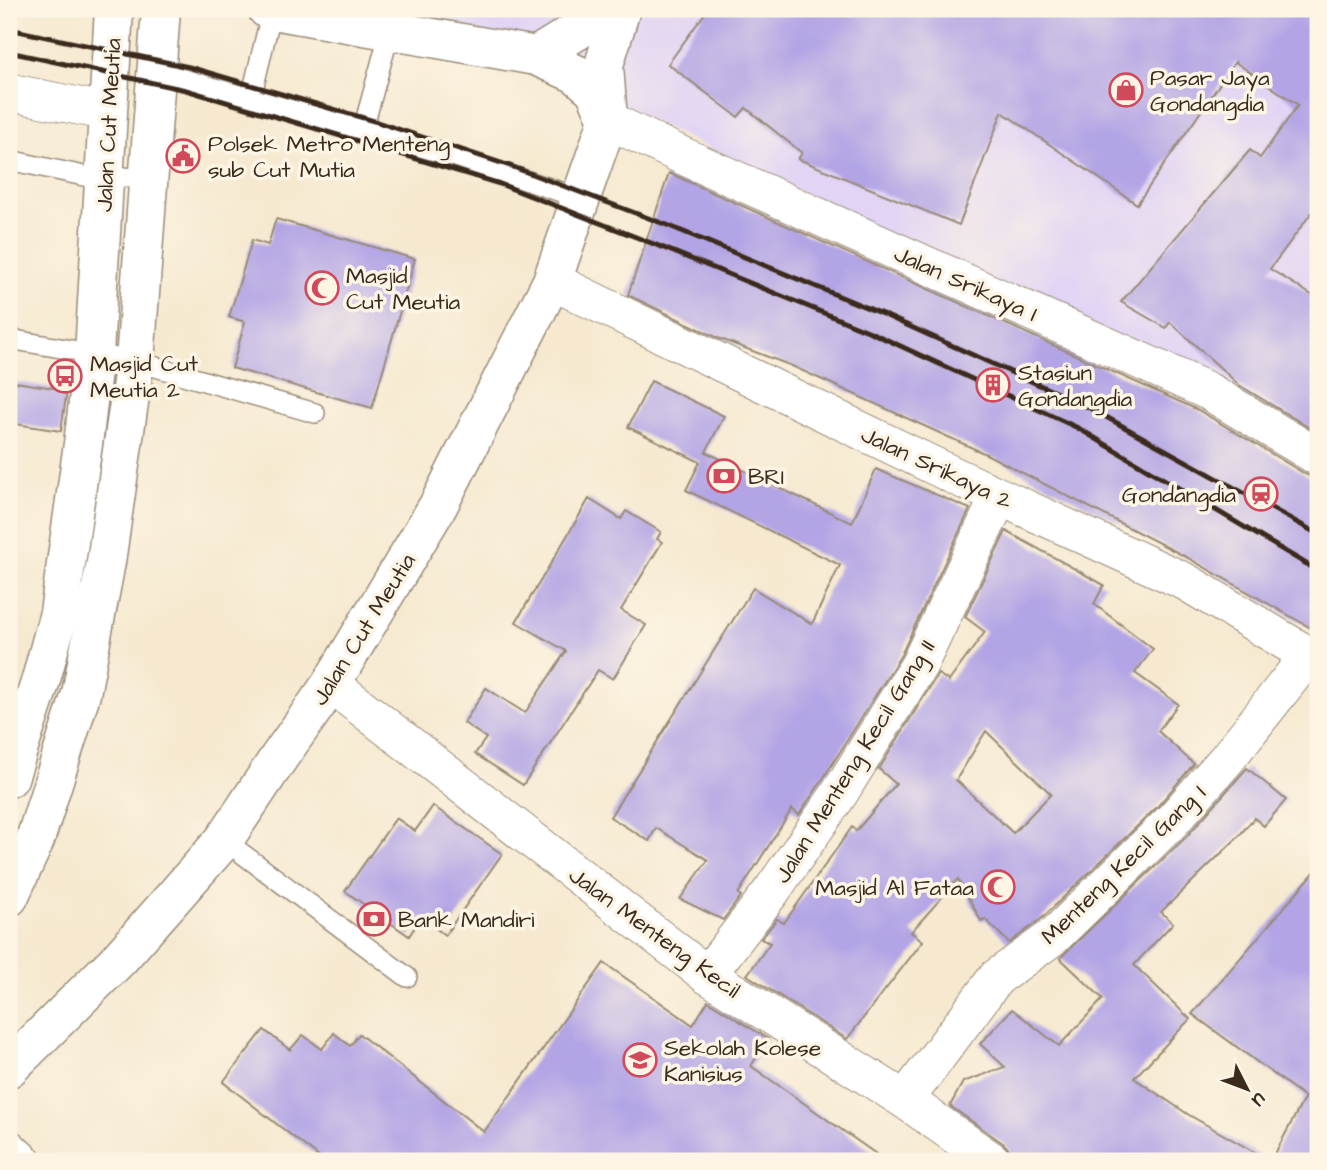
<svg xmlns="http://www.w3.org/2000/svg" width="1327" height="1170" font-family="'Architects Daughter',sans-serif">
  <rect width="100%" height="100%" fill="#fcf5e5"/>
  <filter id="ink" filterUnits="userSpaceOnUse"><feTurbulence type="fractalNoise" baseFrequency=".0143" numOctaves="2"/><feDisplacementMap in="SourceGraphic" scale="14" xChannelSelector="R" yChannelSelector="G"/><feConvolveMatrix kernelMatrix="1 2 1 2 8 2 1 2 1" color-interpolation-filters="sRGB"/></filter>
  <filter id="wash" filterUnits="userSpaceOnUse"><feTurbulence type="fractalNoise" baseFrequency=".00686" numOctaves="4" result="noise"/><feDisplacementMap in="SourceGraphic" scale="28" xChannelSelector="R" yChannelSelector="G"/><feGaussianBlur stdDeviation="1.57" result="paint"/><feColorMatrix in="noise" values="0 0 0 0 0 0 0 0 0 0 0 0 0 0 0 0 0 1.4 0 .05"/><feComposite in="paint" operator="in"/></filter>
  <g filter="url(#wash)">
    <rect width="100%" height="100%" fill="#f6e9d0"/>
    <polygon fill="#e1d4f4" points="419,9 1318,9 1318,448 1062,318"/>
    <g id="blocks">
      <g fill="#b2a4e5" fill-rule="evenodd">
        <polygon points="708,9 1318,9 1318,204 1270,269 1318,299 1318,433 1239,385 1170,322 1166,328 1121,302 1250,150 1260,158 1298,105 1235,62 1137,204 1002,112 959,225 798,159 802,153 746,108 738,117 668,64"/>
        <polygon points="669,173 1198,410 1307,475 1318,478 1318,632 1188,558 988,455 792,366 718,338 628,295"/>
        <polygon points="276,219 415,259 372,408 232,368 245,322 229,317 252,240 268,245"/>
        <polygon points="9,381 67,390 61,431 9,423"/>
        <polygon points="651,381 724,416 706,452 852,523 876,469 970,509 901,655 821,782 799,815 792,809 738,894 741,896 723,920 680,899 708,860 656,828 649,841 610,817 753,588 812,624 840,565 686,490 700,462 628,427"/>
        <polygon points="589,499 621,519 626,511 661,532 657,539 662,542 621,610 646,625 613,679 598,670 523,785 475,754 486,738 464,723 486,688 525,713 566,651 516,622"/>
        <path d="M1006 531 1104 585 1094 604 1153 649 1135 673 1178 704 1158 731 1194 764 1157 807 1040 920 1009 943 985 919 981 921 958 879 911 932 923 941 847 1039 747 975 770 943 761 939 777 919 784 923 852 827 856 831 896 784 879 769 938 674 949 681 985 632 965 617ZM986 731 1051 794 1013 833 956 780Z"/>
        <polygon points="1247,768 1286,800 1264,826 1254,818 1239,836 1161,912 1173,923 1134,965 1190,1019 1134,1078 1189,1115 1270,1161 1013,1161 1011,1152 1004,1144 950,1106 963,1082 1005,1067 980,1044 1012,1009 1059,1046 1103,999 1060,958 1187,836"/>
        <polygon points="433,806 502,854 445,935 421,918 409,936 345,891 396,818 415,831"/>
        <polygon points="1318,868 1318,1161 1271,1161 1305,1097 1192,1014"/>
        <polygon points="604,963 693,1025 708,1001 768,1039 751,1066 886,1161 324,1161 223,1082 264,1030 290,1050 303,1035 322,1049 334,1033 350,1046 359,1034 484,1132"/>
      </g>
    </g>
  </g>
  <g filter="url(#ink)">
    <use href="#blocks" fill-opacity="0" stroke="#988a77" stroke-width="2"/>
    <g fill="none" stroke-linecap="round" stroke-linejoin="round">
      <defs>
        <g id="lane">
          <polyline points="155,71 453,156 582,199"/>
          <polyline points="251,98 272,10"/>
          <polyline points="363,129 390,31"/>
          <polyline points="9,160 84,176 149,178"/>
          <polyline points="9,339 135,361 315,413"/>
          <polyline points="224,840 407,977"/>
          <polyline points="9,1137 35,1161"/>
        </g>
        <g id="street">
          <polyline points="9,92 108,112"/>
          <polyline points="608,120 683,156 1208,391 1318,457"/>
          <polyline points="552,281 959,478 1186,582 1318,661"/>
          <polyline points="331,684 707,975 905,1100 992,1161"/>
          <polyline points="707,975 771,892 839,794 919,665 999,497"/>
          <polyline points="905,1100 996,978 1054,936 1172,821 1226,760 1309,655"/>
        </g>
        <g id="secondary">
          <polyline points="536,56 588,24 601,9"/>
          <polyline points="608,120 604,65 621,9"/>
        </g>
        <g id="primary">
          <polyline points="9,778 40,683 59,613 83,444 94,354 114,9"/>
          <polyline points="9,897 35,840 81,694 106,562 135,361 161,9"/>
          <polyline points="9,1068 120,958 224,840 280,756 331,684 438,506 552,281 608,120 595,90 576,74 536,56 267,9"/>
        </g>
      </defs>
      <use href="#lane" stroke="#988a77" stroke-width="22"/>
      <use href="#street" stroke="#988a77" stroke-width="39"/>
      <use href="#secondary" stroke="#988a77" stroke-width="41"/>
      <use href="#primary" stroke="#988a77" stroke-width="41"/>
      <use href="#lane" stroke="#fff" stroke-width="19"/>
      <use href="#street" stroke="#fff" stroke-width="37"/>
      <use href="#secondary" stroke="#fff" stroke-width="38"/>
      <use href="#primary" stroke="#fff" stroke-width="38"/>
      <g stroke="#3b2a1e" stroke-width="5">
        <polyline points="9,29 189,67 374,121 513,167 667,225 880,313 1088,407 1318,534"/>
        <polyline points="9,52 186,90 361,142 500,184 659,246 868,331 1078,428 1318,571"/>
      </g>
    </g>
  </g>
  <defs>
    <symbol id="shop-ring" viewBox="-11 -11 22 22"><circle r="9.5" fill="#fcf5e5" stroke="#d1495b" stroke-width="1.5"/><path d="M-5-2.5h2.3a2.7 3.5 0 0 1 5.4 0H5L5.5 6h-11ZM-1.5-2.5h3a1.5 2.3 0 0 0-3 0Z" fill="#d1495b"/></symbol>
    <symbol id="civic-ring" viewBox="-11 -11 22 22"><circle r="9.5" fill="#fcf5e5" stroke="#d1495b" stroke-width="1.5"/><path d="M-.6-6.5H3V-4.5H.6V-3L4-1V1h2V6H-6V1h2V-1L-.6-3ZM-1.2 2.5V6h2.4V2.5Z" fill="#d1495b"/></symbol>
    <symbol id="mosque-ring" viewBox="-11 -11 22 22"><circle r="9.5" fill="#fcf5e5" stroke="#d1495b" stroke-width="1.5"/><path d="M3.5-4.9A6 6 0 1 0 3.5 4.9A5 5 0 1 1 3.5-4.9Z" fill="#d1495b"/></symbol>
    <symbol id="bus-ring" viewBox="-11 -11 22 22"><circle r="9.5" fill="#fcf5e5" stroke="#d1495b" stroke-width="1.5"/><path d="M-5-6H5V4H4V6H2V4H-2V6H-4V4H-5ZM-3.5-4V0h7V-4ZM-3.5 1.2v1.5H-2V1.2ZM2 1.2v1.5H3.5V1.2Z" fill="#d1495b"/></symbol>
    <symbol id="building-ring" viewBox="-11 -11 22 22"><circle r="9.5" fill="#fcf5e5" stroke="#d1495b" stroke-width="1.5"/><path d="M-4-6H4V6H1V3H-1V6H-4ZM-2.5-4.3h1.7v1.8h-1.7ZM.8-4.3h1.7v1.8H.8ZM-2.5-1h1.7V.8h-1.7ZM.8-1h1.7V.8H.8Z" fill="#d1495b"/></symbol>
    <symbol id="bank-ring" viewBox="-11 -11 22 22"><circle r="9.5" fill="#fcf5e5" stroke="#d1495b" stroke-width="1.5"/><path d="M-6-4H6V4H-6ZM0-2.3a2.3 2.3 0 1 0 0 4.6a2.3 2.3 0 1 0 0-4.6Z" fill="#d1495b"/></symbol>
    <symbol id="station-ring" viewBox="-11 -11 22 22"><circle r="9.5" fill="#fcf5e5" stroke="#d1495b" stroke-width="1.5"/><path d="M-3-6H3Q5-6 5-4V2Q5 4 3 4L4.5 6H3L1.5 4h-3L-3 6H-4.5L-3 4Q-5 4-5 2V-4Q-5-6-3-6ZM-3.5-4v3h7v-3ZM-3.5 1v1.5H-2V1ZM2 1v1.5H3.5V1Z" fill="#d1495b"/></symbol>
    <symbol id="school-ring" viewBox="-11 -11 22 22"><circle r="9.5" fill="#fcf5e5" stroke="#d1495b" stroke-width="1.5"/><path d="M0-5L7-2L0 1L-7-2ZM-4 1L0 2.5L4 1V4Q0 6-4 4Z" fill="#d1495b"/></symbol>
  </defs>
  <g fill-rule="evenodd">
    <use href="#shop-ring" x="1107" y="71" width="38" height="38"/>
    <use href="#civic-ring" x="164" y="137" width="38" height="38"/>
    <use href="#mosque-ring" x="303" y="269" width="38" height="38"/>
    <use href="#bus-ring" x="46" y="357" width="38" height="38"/>
    <use href="#building-ring" x="974" y="366" width="38" height="38"/>
    <use href="#bank-ring" x="705" y="457" width="38" height="38"/>
    <use href="#station-ring" x="1242" y="475" width="38" height="38"/>
    <use href="#mosque-ring" x="979" y="868" width="38" height="38"/>
    <use href="#bank-ring" x="355" y="900" width="38" height="38"/>
    <use href="#school-ring" x="621" y="1041" width="38" height="38"/>
  </g>
  <g text-anchor="middle" stroke-width="7" stroke-linejoin="round" paint-order="stroke">
    <g font-size="23" fill="#3b2a1e" stroke="#fcf5e5" text-anchor="start">
      <text x="1150" y="85">Pasar Jaya<tspan x="1150" dy="26">Gondangdia</tspan></text>
      <text x="208" y="151">Polsek Metro Menteng<tspan x="208" dy="26">sub Cut Mutia</tspan></text>
      <text x="346" y="283">Masjid<tspan x="346" dy="26">Cut Meutia</tspan></text>
      <text x="90" y="371">Masjid Cut<tspan x="90" dy="26">Meutia 2</tspan></text>
      <text x="1018" y="380">Stasiun<tspan x="1018" dy="26">Gondangdia</tspan></text>
      <text x="748" y="484">BRI</text>
      <text x="1236" y="502" text-anchor="end">Gondangdia</text>
      <text x="974" y="895" text-anchor="end">Masjid Al Fataa</text>
      <text x="398" y="927">Bank Mandiri</text>
      <text x="664" y="1055">Sekolah Kolese<tspan x="664" dy="26">Kanisius</tspan></text>
    </g>
    <g font-size="23" fill="#3b2a1e" stroke="#fcf5e5">
      <text transform="translate(108 125) rotate(-87)" y="8">Jalan Cut Meutia</text>
      <text transform="translate(966 283) rotate(24)" y="8">Jalan Srikaya I</text>
      <text transform="translate(937 467) rotate(25)" y="8">Jalan Srikaya 2</text>
      <text transform="translate(363 629) rotate(-58)" y="8">Jalan Cut Meutia</text>
      <text transform="translate(854 761) rotate(-58)" y="8">Jalan Menteng Kecil Gang II</text>
      <text transform="translate(1123 864) rotate(-44)" y="8">Menteng Kecil Gang I</text>
      <text transform="translate(655 932) rotate(36)" y="8">Jalan Menteng Kecil</text>
    </g>
  </g>
  <rect width="1327" height="1170" fill="none" stroke="#fcf5e5" stroke-width="35"/>
  <g transform="translate(1247 1089) rotate(132)" stroke="#fcf5e5" stroke-width="5" paint-order="stroke">
  <path d="M0-5L12 26L0 18L-12 26Z" fill="#3b2a1e"/>
  <text y="-10" font-size="19" font-weight="bold" text-anchor="middle" fill="#3b2a1e">U</text>
  </g>
</svg>
